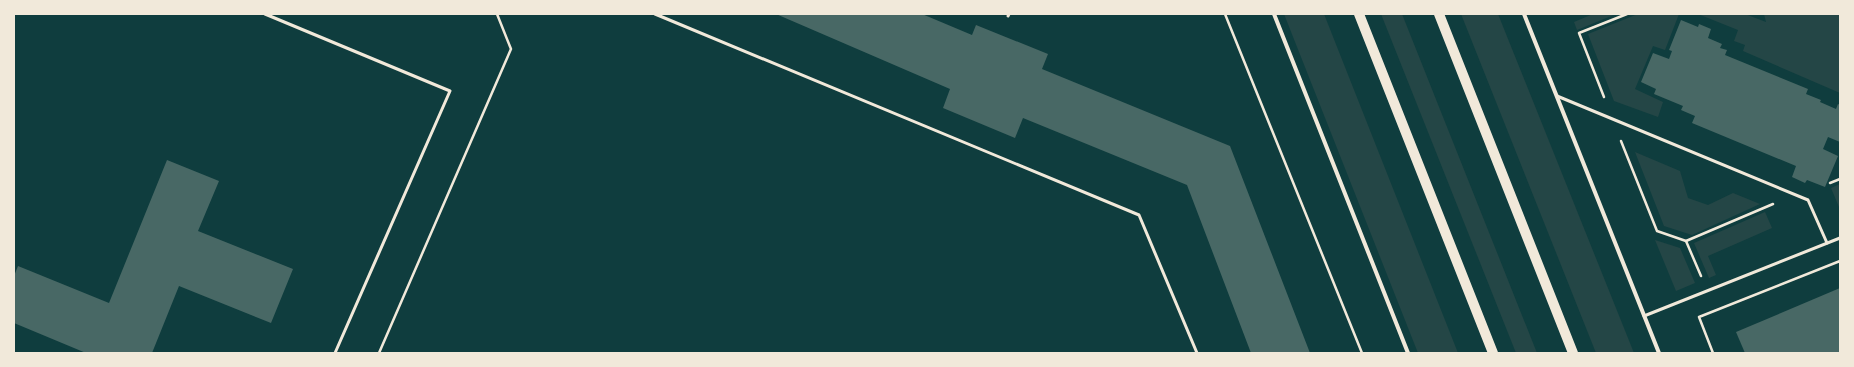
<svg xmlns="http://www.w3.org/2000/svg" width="1854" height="367" font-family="Mulish,sans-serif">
  <rect width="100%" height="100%" fill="#0f3d3e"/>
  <g fill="#244646">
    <polygon points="1284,14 1324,14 1458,353 1418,353"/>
    <polygon points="1381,14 1402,14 1537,353 1516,353"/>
    <polygon points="1461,14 1498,14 1634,353 1596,353"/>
    <polygon points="1593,14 1616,14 1577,30 1574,22"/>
    <polygon points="1638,14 1679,14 1665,50 1653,46 1635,89 1663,102 1658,117 1614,101 1588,34"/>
    <polygon points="1698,14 1745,14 1766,22 1764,14 1840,14 1840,93 1743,51 1745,45 1734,41 1738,30"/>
    <polygon points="1635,152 1680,171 1688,198 1708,205 1733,193 1760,204 1692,235 1664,226"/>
    <polygon points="1840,184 1840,206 1839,207 1831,188"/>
    <polygon points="1765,212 1772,228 1708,256 1716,275 1709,278 1694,243"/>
    <polygon points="1655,240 1680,248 1695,283 1676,291"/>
  </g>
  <g fill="#486865">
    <polygon points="776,14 922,14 972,35 976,25 1048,54 1042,69 1230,146 1310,353 1251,353 1187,185 1023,118 1015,138 943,108 950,89"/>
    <polygon points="1681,20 1698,27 1699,24 1711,29 1708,38 1722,44 1720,48 1727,50 1725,55 1808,89 1806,94 1821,100 1820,102 1836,109 1838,104 1840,105 1840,142 1828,137 1823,149 1838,156 1825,187 1807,180 1805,183 1792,177 1796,166 1692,123 1695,116 1681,110 1683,106 1654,94 1656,89 1641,82 1653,53 1669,59 1672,51 1669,50"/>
    <polygon points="167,160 219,181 198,231 293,269 271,323 179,286 152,353 86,353 14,323 14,276 18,266 109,303"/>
    <polygon points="1840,288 1840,353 1745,353 1736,332"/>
  </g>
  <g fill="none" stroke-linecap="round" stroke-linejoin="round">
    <g stroke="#f1e9da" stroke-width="2.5">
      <polyline points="1225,14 1362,353"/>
      <polyline points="1604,97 1579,33 1627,14"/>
      <polyline points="1621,141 1657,231 1686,241"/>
      <polyline points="1830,183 1840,179"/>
      <polyline points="1701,276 1686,241 1773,204"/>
      <polyline points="379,353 511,49 497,14"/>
      <polyline points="1713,353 1699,317 1840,261"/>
    </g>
    <g stroke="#f1e9da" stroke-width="3">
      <polyline points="265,14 450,91 335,353"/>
      <polyline points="655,14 1139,215 1197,353"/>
      <polyline points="1008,16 1009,14"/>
      <polyline points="1557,96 1808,200 1827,243"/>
      <polyline points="1644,316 1840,238"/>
    </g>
    <g stroke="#f1e9da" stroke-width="4">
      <polyline points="1274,14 1408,353"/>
      <polyline points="1524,14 1659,353"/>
    </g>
    <g stroke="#f1e9da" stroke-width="10">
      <polyline points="1359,14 1493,353"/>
      <polyline points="1439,14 1573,353"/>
    </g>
  </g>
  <rect width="1854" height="367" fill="none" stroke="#f1e9da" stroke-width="30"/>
</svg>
